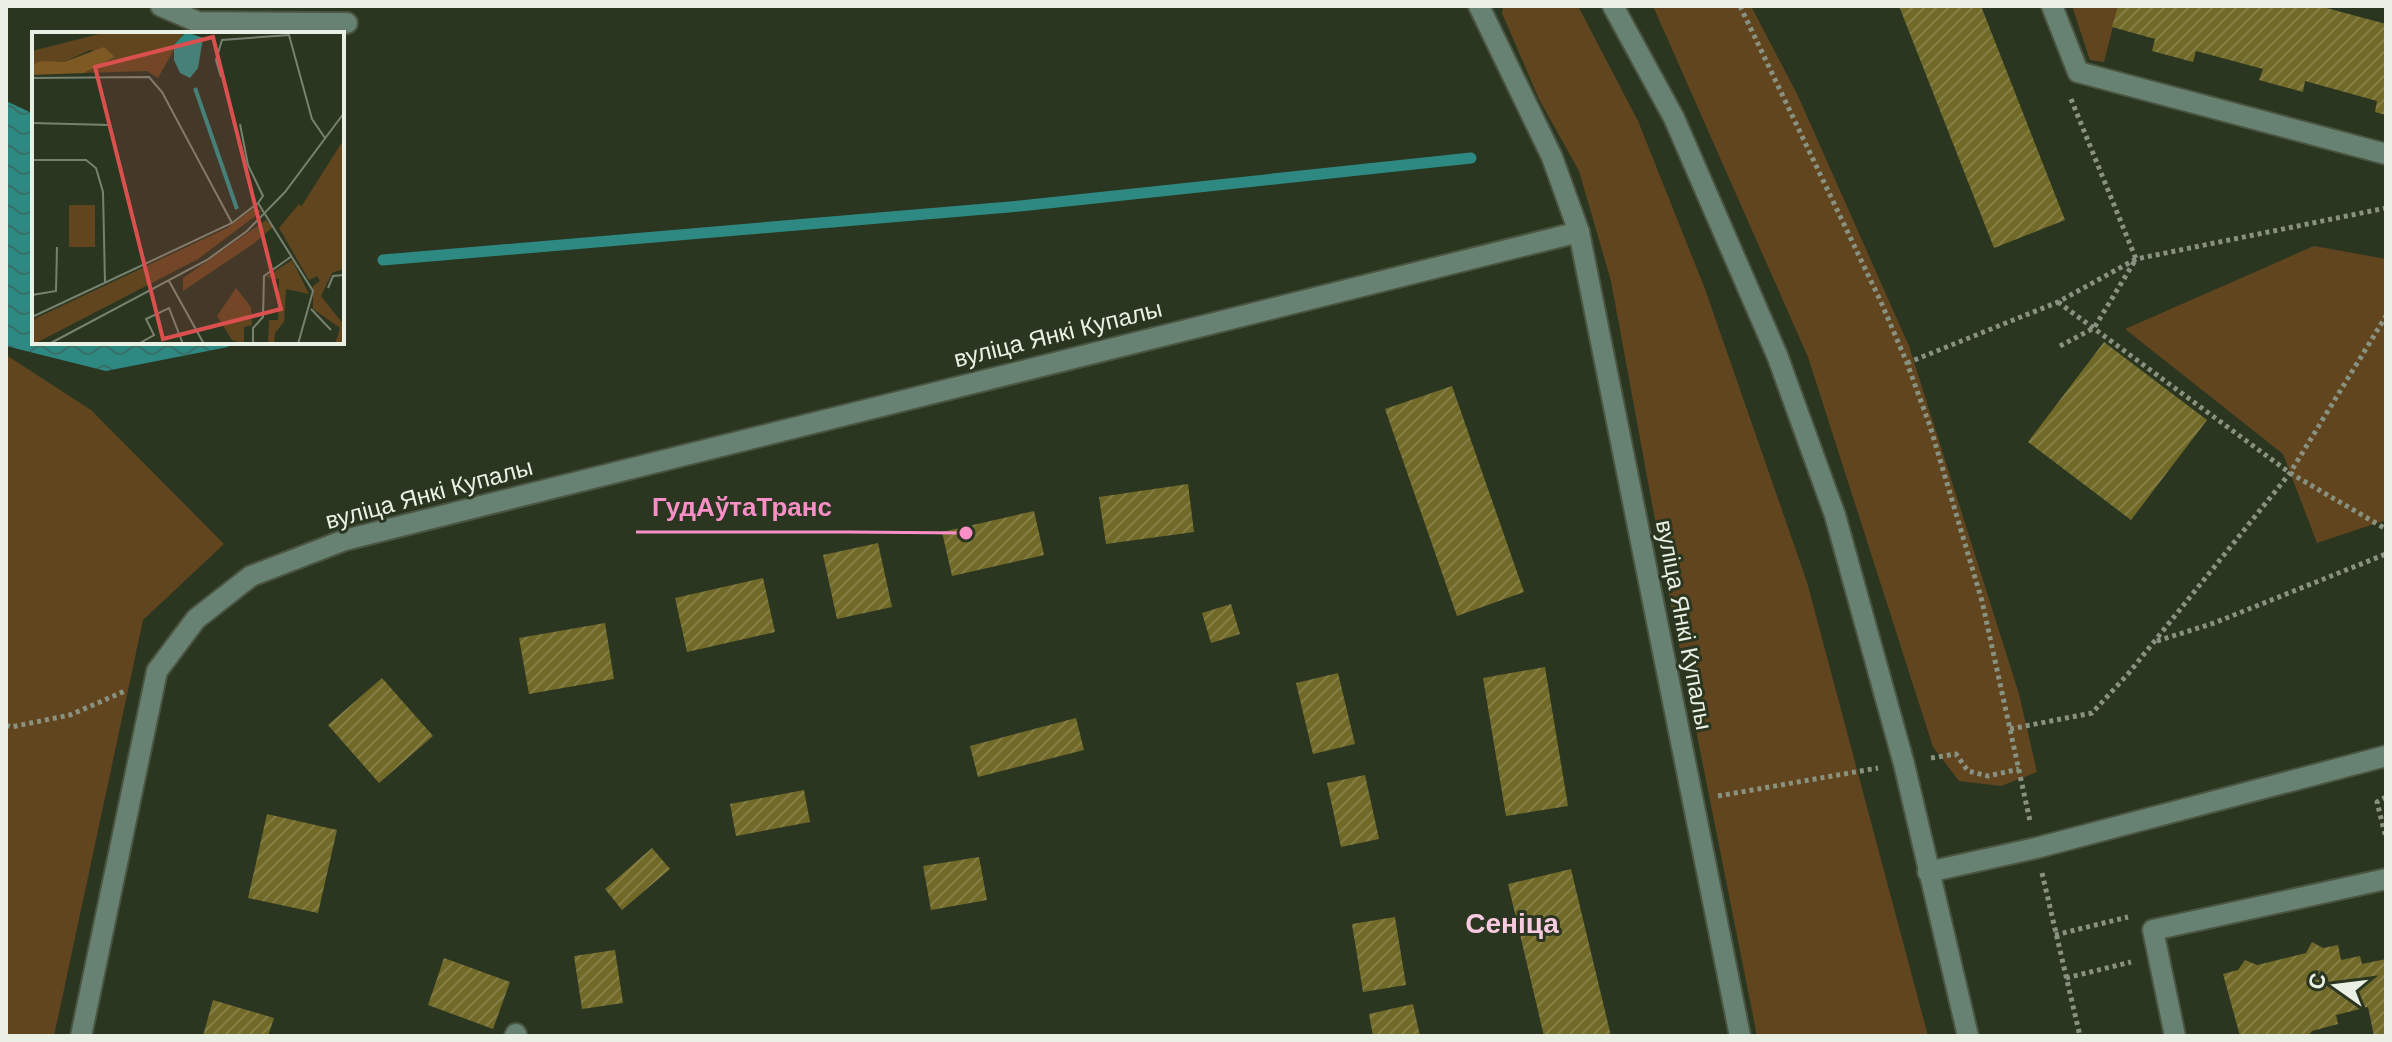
<svg xmlns="http://www.w3.org/2000/svg" width="2392" height="1042" font-family="Arial,sans-serif">
  <defs>
    <pattern id="water-waves" width="16" height="10" patternUnits="userSpaceOnUse" patternTransform="scale(2)"><rect width="16" height="10" fill="#2d8981"/><path d="M0 5q4-4 8 0t8 0" fill="none" stroke="#376f69"/></pattern>
    <pattern id="building-hatch" width="6" height="6" patternUnits="userSpaceOnUse" patternTransform="scale(2)"><rect width="6" height="6" fill="#716928"/><path d="M-1 1l2-2M0 6l6-6M5 7l2-2" fill="none" stroke="#857f47"/></pattern>
  </defs>
  <rect width="100%" height="100%" fill="#2b3621"/>
  <g fill="#61451f">
    <polygon points="1503,6 1578,6 1638,121 1705,289 1807,582 1928,1036 1757,1036 1667,585 1611,281 1579,171 1539,99 1502,13"/>
    <polygon points="1653,6 1751,6 1798,96 1909,346 2019,694 2037,772 2001,786 1959,781 1933,747 1808,357"/>
    <polygon points="2072,6 2118,6 2104,62 2090,60"/>
    <polygon points="2314,246 2386,259 2386,520 2317,543 2283,454 2125,329"/>
    <polygon points="6,355 91,410 224,544 143,620 54,1036 6,1036"/>
  </g>
  <polygon fill="url(#water-waves)" points="6,101 34,114 34,342 232,342 228,347 106,371 6,346"/>
  <g fill="none" stroke-linecap="round" stroke-linejoin="round">
    <polyline stroke="#2d8981" stroke-width="11" points="383,260 1020,206 1471,158"/>
  </g>
  <g fill="url(#building-hatch)">
    <polygon points="1899,6 1981,6 2065,220 1994,248"/>
    <polygon points="2118,6 2319,6 2386,24 2386,115 2375,112 2377,101 2305,81 2303,92 2259,80 2263,69 2196,51 2193,62 2152,51 2155,39 2112,27"/>
    <polygon points="2104,342 2207,420 2131,520 2028,442"/>
    <polygon points="1452,386 1524,592 1457,616 1385,409"/>
    <polygon points="1188,484 1194,532 1106,544 1099,497"/>
    <polygon points="1034,511 1044,555 952,576 942,532"/>
    <polygon points="878,543 892,607 837,619 823,555"/>
    <polygon points="763,578 775,632 687,652 675,598"/>
    <polygon points="1231,604 1240,634 1211,643 1202,613"/>
    <polygon points="605,623 614,679 529,694 519,638"/>
    <polygon points="1545,667 1568,806 1506,816 1483,678"/>
    <polygon points="1338,673 1355,744 1313,754 1296,683"/>
    <polygon points="382,678 433,736 379,783 328,725"/>
    <polygon points="1076,718 1084,750 978,777 970,746"/>
    <polygon points="1365,775 1379,839 1341,847 1327,783"/>
    <polygon points="804,790 810,822 736,836 730,804"/>
    <polygon points="267,814 337,830 318,913 248,898"/>
    <polygon points="652,848 670,869 622,910 605,889"/>
    <polygon points="979,857 987,900 931,910 923,866"/>
    <polygon points="1571,869 1611,1036 1544,1036 1508,884"/>
    <polygon points="1395,917 1406,985 1363,992 1352,924"/>
    <polygon points="2312,942 2323,948 2338,945 2341,960 2360,956 2362,964 2386,959 2386,1036 2374,1036 2368,1007 2336,1015 2338,1024 2312,1031 2308,1036 2260,1036 2259,1034 2240,1036 2223,974 2238,970 2245,960 2257,965 2306,953"/>
    <polygon points="615,950 623,1003 582,1009 574,956"/>
    <polygon points="444,958 510,982 493,1029 428,1005"/>
    <polygon points="213,1000 274,1018 268,1036 203,1036"/>
    <polygon points="1413,1004 1420,1036 1373,1036 1369,1014"/>
  </g>
  <g fill="none" stroke-linecap="round" stroke-linejoin="round">
    <defs>
      <g id="minor">
        <polyline points="161,6 198,22 347,23"/>
        <polyline points="1479,6 1552,157 1579,232 1740,1036"/>
        <polyline points="1613,6 1674,118 1777,355 1835,515 1904,764 1968,1036"/>
        <polyline points="2052,6 2078,72 2386,154"/>
        <polyline points="1928,872 2036,848 2386,756"/>
        <polyline points="81,1036 157,671 196,619 251,576 345,540 1579,232"/>
        <polyline points="515,1036 516,1034"/>
        <polyline points="2175,1036 2153,930 2386,879"/>
      </g>
    </defs>
    <use href="#minor" stroke="#4a5440" stroke-width="24"/>
    <g stroke="#899281" stroke-width="5" stroke-dasharray="4 4" stroke-linecap="butt">
      <polyline points="1740,6 1881,302 1907,363 1930,426 1982,601 2030,821"/>
      <polyline points="2058,302 2290,473 2386,529"/>
      <polyline points="2060,346 2094,328 2136,259 2071,99"/>
      <polyline points="1907,363 2058,302 2136,259 2386,208"/>
      <polyline points="2157,641 2214,623 2386,554"/>
      <polyline points="6,725 11,727 70,715 125,691"/>
      <polyline points="2010,729 2092,713 2128,674 2290,473 2386,316"/>
      <polyline points="1931,758 1956,754 1968,771 1988,776 2019,769"/>
      <polyline points="1718,796 1878,768"/>
      <polyline points="2386,797 2377,802 2386,838"/>
      <polyline points="2042,873 2080,1036"/>
      <polyline points="2055,935 2128,917"/>
      <polyline points="2066,978 2131,962"/>
    </g>
    <use href="#minor" stroke="#678172" stroke-width="20"/>
  </g>
  <g text-anchor="middle" stroke-width="6" stroke-linejoin="round" paint-order="stroke">
    <g font-size="24" fill="#eaf1e4" stroke="#2b3621">
      <text transform="translate(1058 334) rotate(-14)" y="8">вуліца Янкі Купалы</text>
      <text transform="translate(429 494) rotate(-15)" y="8">вуліца Янкі Купалы</text>
      <text transform="translate(1684 625) rotate(79)" y="8">вуліца Янкі Купалы</text>
    </g>
    <g font-size="28" font-weight="bold" fill="#f9cbe1" stroke="#2b3621">
      <text x="1512" y="933">Сеніца</text>
    </g>
  </g>
  <g transform="translate(32 32)">
    <rect width="312" height="312" fill="#2b3621"/>
    <path d="M75 0H152L126 46 115 39 52 41 83 25 58 18 32 30 0 33V19ZM267 172 271 175 259 191 264 201 305 237H312L300 241 289 264 312 293V312H303L308 296 281 277V254L288 249 285 244 277 248 247 196ZM37 173H63V215H37ZM222 176 230 179 166 227 2 312 0 288 195 196ZM234 188 241 195 221 212 151 259V246ZM260 228 277 262 254 257 252 290 243 301 242 312H236L237 288H246L247 247 234 245ZM204 256 219 275 220 293 212 295V312L200 308 185 284Z" fill="#61451f"/>
    <path d="M72 15 83 25 52 41 0 43V33L9 29 32 30Z" fill="#7e5923"/>
    <path d="M312 107V237H305L271 219 259 191Z" fill="#61451f"/>
    <path d="M154 0 171 6 166 36 158 46 148 41 142 28V13Z" fill="#2d8981"/>
    <path fill="none" stroke="#2d8981" stroke-width="4" d="M163 56 205 177"/>
    <path fill="none" stroke="#77816f" stroke-width="2" d="M189 45 184 28 190 8 257 3 280 87 293 106M0 46 117 45 130 60 200 191M0 91 78 93M0 128H54L64 136 71 160 73 251M226 171 281 259 266 312M137 249 172 312M296 256 301 244 312 243M0 263 24 259 25 215M279 277 299 298M0 285 200 191 226 171 231 164 216 133 208 92M17 312 175 228 215 199 253 160 312 81M106 312 122 303 114 287 137 276 151 312M221 312V296L231 285 232 244 260 224"/>
    <path fill="#da504e" fill-opacity="0.15" stroke="#da504e" stroke-width="4" d="M181 5 249 277 131 307 63 35Z"/>
    <rect width="312" height="312" fill="none" stroke="#eaf1e4" stroke-width="4"/>
  </g>
  <path fill="none" stroke="#fa8fc7" stroke-width="3" d="M966 533L847 532H636"/>
  <circle fill="#fa8fc7" stroke="#2b3621" stroke-width="3" cx="966" cy="533" r="8"/>
  <g font-size="26" text-anchor="middle" font-weight="bold" fill="#fa8fc7" stroke="#2b3621" stroke-width="6" stroke-linejoin="round" paint-order="stroke">
    <text x="742" y="516">ГудАўтаТранс</text>
  </g>
  <rect width="2392" height="1042" fill="none" stroke="#eaf1e4" stroke-width="16"/>
  <g transform="translate(2336 986) rotate(284)" stroke="#2b3621" stroke-width="6" paint-order="stroke">
  <path d="M0-6L14 30L0 20L-14 30Z" fill="#eaf1e4"/>
  <text y="-12" font-size="22" font-weight="bold" text-anchor="middle" fill="#eaf1e4">С</text>
  </g>
</svg>
